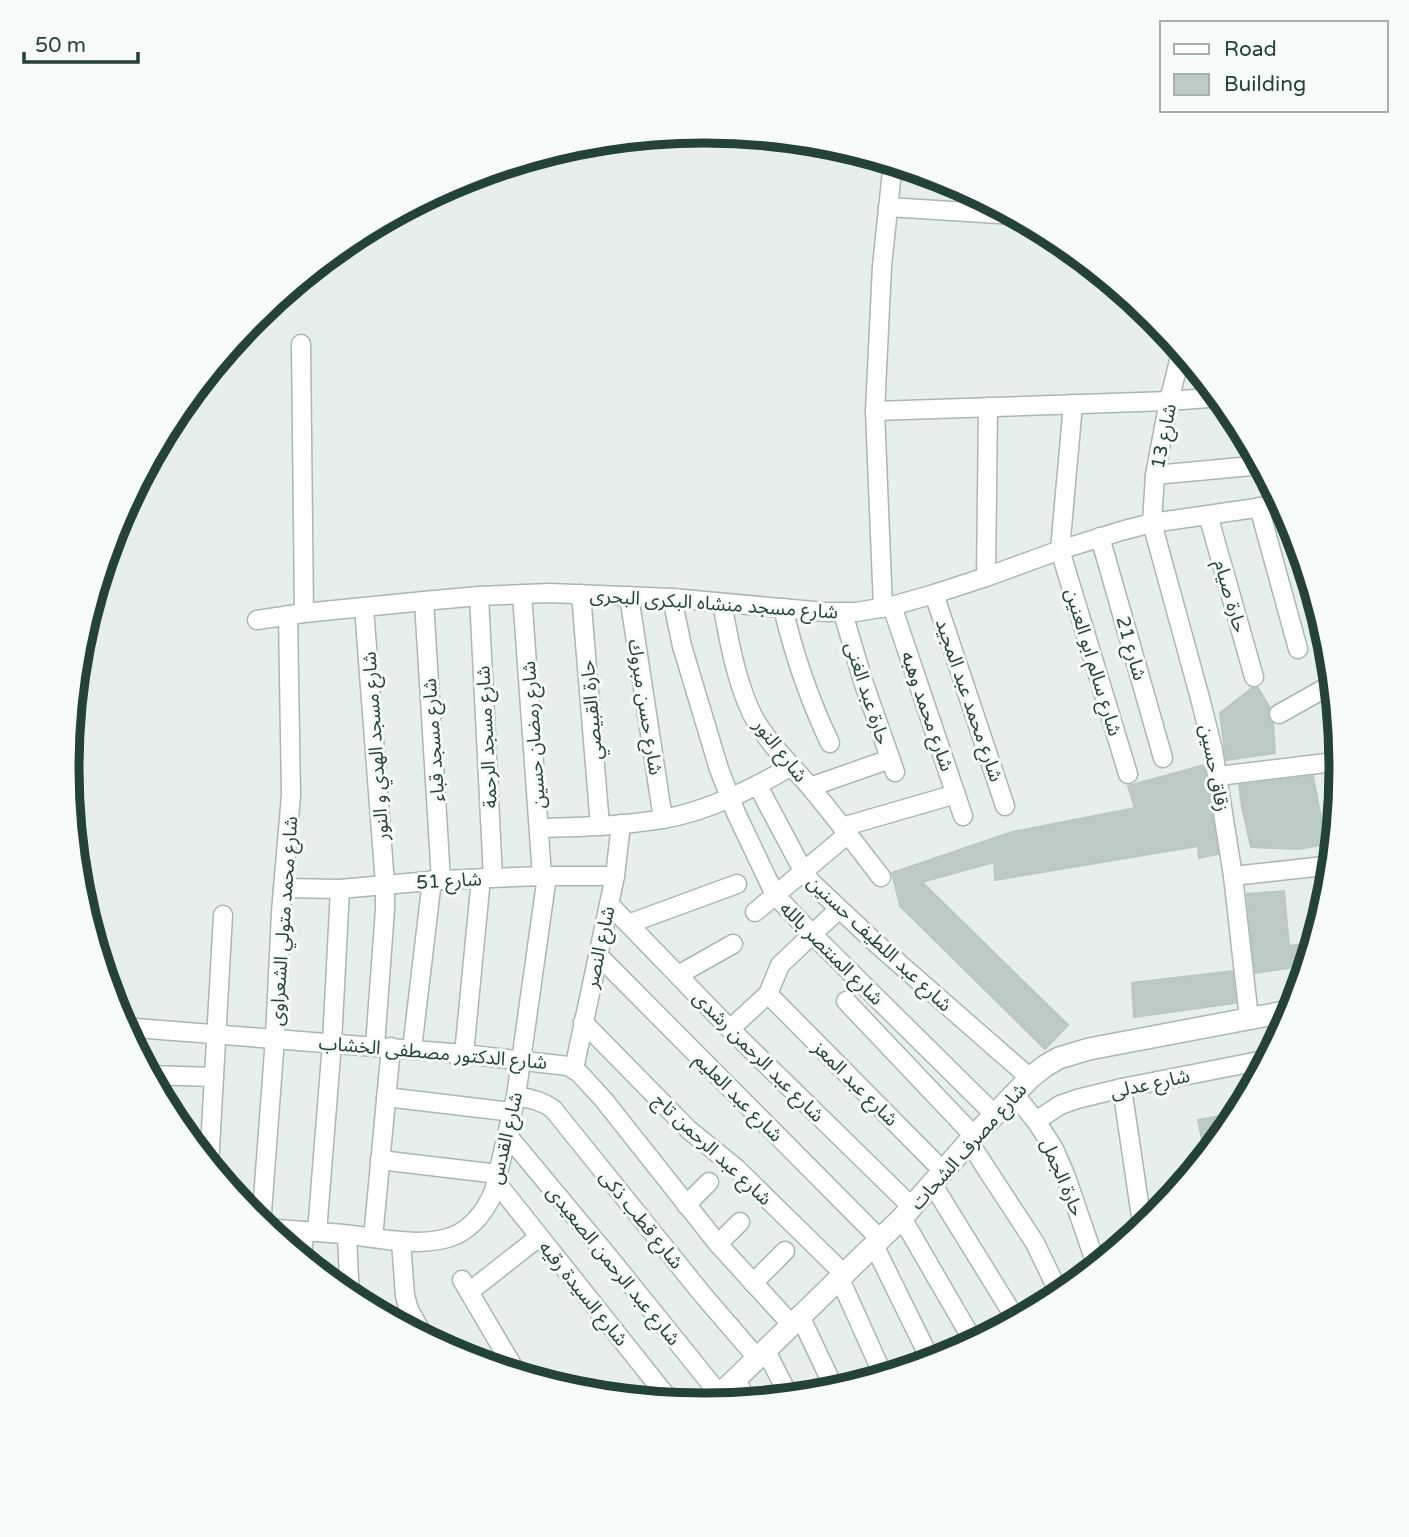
<svg xmlns="http://www.w3.org/2000/svg" width="1409" height="1537" font-family="'Varela Round','Noto Sans Arabic',sans-serif">
  <rect width="100%" height="100%" fill="#e6efeb"/>
  <g fill="#bbcac4" stroke="#b8c9c2" stroke-width="2">
    <polygon points="1252,688 1258,688 1270,708 1268,715 1273,723 1275,753 1226,760 1220,713"/>
    <polygon points="1204,765 1218,854 1199,858 1198,846 995,880 994,862 922,882 1068,1025 1045,1049 900,906 892,873 1012,832 1135,808 1128,786"/>
    <polygon points="1313,776 1326,844 1299,849 1251,847 1242,807 1239,785"/>
    <polygon points="1284,891 1289,946 1310,943 1312,952 1308,965 1255,973 1247,894"/>
    <polygon points="1232,971 1236,1003 1134,1017 1132,983"/>
    <polygon points="1241,1112 1235,1123 1206,1158 1198,1120"/>
  </g>
  <g fill="none" stroke-linecap="round" stroke-linejoin="round">
    <defs>
      <g id="minor">
        <polyline points="888,207 1015,215"/>
        <polyline points="301,344 304,613"/>
        <polyline points="1182,349 1169,401 1155,475 1152,523 1200,698 1213,750 1233,876 1249,1018"/>
        <polyline points="1073,404 1060,550 1128,774"/>
        <polyline points="875,411 1169,401 1221,397"/>
        <polyline points="1155,475 1262,465"/>
        <polyline points="1259,507 1298,649"/>
        <polyline points="1208,515 1254,677"/>
        <polyline points="1100,537 1163,758"/>
        <polyline points="986,577 988,407"/>
        <polyline points="522,594 542,876"/>
        <polyline points="581,594 600,826"/>
        <polyline points="934,594 1005,806"/>
        <polyline points="479,596 493,878"/>
        <polyline points="629,596 663,819"/>
        <polyline points="672,598 682,646 719,769 736,813 775,895 812,934 995,1115"/>
        <polyline points="424,601 441,880"/>
        <path d="M722 603C729 640 735 677 751 712 765 741 790 763 811 788 835 817 858 847 881 877"/>
        <polyline points="892,606 963,816"/>
        <polyline points="364,608 385,884 385,909 375,1046"/>
        <path d="M783 608C794 655 809 699 830 743"/>
        <polyline points="883,608 875,411 882,266 893,162"/>
        <polyline points="843,613 863,681 895,772"/>
        <polyline points="257,620 304,613 424,601 479,596 549,593 672,598 825,612 856,612 892,606 934,594 986,577 1060,550 1121,531 1152,523 1283,504"/>
        <polyline points="1279,714 1334,683"/>
        <polyline points="1218,776 1342,761"/>
        <polyline points="758,786 800,865 811,882 878,945 1030,1078"/>
        <polyline points="810,787 890,759"/>
        <polyline points="842,827 956,794"/>
        <path d="M540 828C581 827 622 826 663 819 708 811 752 789 792 766"/>
        <polyline points="1233,876 1333,865"/>
        <polyline points="283,888 340,889 441,880 542,876 615,876"/>
        <polyline points="609,904 730,1029 912,1207"/>
        <polyline points="755,912 848,834"/>
        <polyline points="628,924 737,884"/>
        <polyline points="598,955 880,1239"/>
        <polyline points="678,975 733,944"/>
        <polyline points="768,994 944,1172"/>
        <polyline points="846,1001 974,1136"/>
        <polyline points="583,1022 689,1130 736,1168 845,1275"/>
        <polyline points="123,1027 464,1054 568,1066 579,1073 603,1099 718,1244 792,1325"/>
        <polyline points="730,1029 768,994 780,965 839,909"/>
        <polyline points="412,1049 432,880"/>
        <polyline points="464,1054 481,878"/>
        <polyline points="574,1069 615,876 621,824"/>
        <polyline points="148,1075 214,1077"/>
        <polyline points="1122,1088 1143,1230"/>
        <polyline points="1014,1094 1036,1121 1054,1149 1066,1177 1097,1267"/>
        <path d="M516 1096C530 1099 541 1100 553 1109L703 1295 758 1359"/>
        <polyline points="386,1097 512,1112"/>
        <polyline points="1036,1121 1060,1105 1077,1099 1122,1088 1269,1059"/>
        <polyline points="508,1136 612,1261 720,1395"/>
        <polyline points="969,1142 1035,1243 1061,1297"/>
        <polyline points="380,1160 498,1174"/>
        <polyline points="209,1166 223,915"/>
        <polyline points="496,1182 672,1403"/>
        <polyline points="933,1185 1017,1321"/>
        <polyline points="686,1205 709,1182"/>
        <polyline points="242,1206 262,1208"/>
        <polyline points="902,1218 975,1344"/>
        <polyline points="261,1226 275,1038 281,912 291,795 288,615"/>
        <path d="M264 1228C290 1230 317 1232 344 1234 378 1238 424 1249 456 1235 474 1226 486 1210 494 1191L516 1096 547 876"/>
        <polyline points="317,1232 332,1043 340,889"/>
        <polyline points="347,1235 350,1299"/>
        <polyline points="373,1238 391,1047"/>
        <polyline points="401,1241 405,1296 409,1310 426,1340"/>
        <polyline points="718,1244 740,1222"/>
        <polyline points="874,1245 932,1363"/>
        <polyline points="302,1259 304,1231"/>
        <polyline points="840,1279 884,1377"/>
        <polyline points="462,1280 518,1375"/>
        <polyline points="753,1283 785,1251"/>
        <polyline points="469,1292 539,1237"/>
        <polyline points="801,1318 836,1392"/>
        <polyline points="766,1351 790,1398"/>
        <polyline points="736,1379 747,1402"/>
      </g>
      <polyline id="tertiary" points="708,1406 902,1218 974,1136 1030,1078 1045,1066 1059,1058 1089,1049 1295,1010"/>
    </defs>
    <use href="#minor" stroke="#a8b8b2" stroke-width="21"/>
    <use href="#tertiary" stroke="#a8b8b2" stroke-width="24"/>
    <use href="#minor" stroke="#fff" stroke-width="18"/>
    <use href="#tertiary" stroke="#fff" stroke-width="21"/>
  </g>
  <g text-anchor="middle" stroke-width="6" stroke-linejoin="round" paint-order="stroke">
    <g font-size="19" fill="#24423a" stroke="#f7fbf9">
      <text transform="translate(1163 436) rotate(-79)" y="7">شارع 13</text>
      <text transform="translate(1231 596) rotate(74)" y="7">حارة صيام</text>
      <text transform="translate(714 603) rotate(4)" y="7">شارع مسجد منشاه البكرى البحرى</text>
      <text transform="translate(1132 648) rotate(74)" y="7">شارع 21</text>
      <text transform="translate(1094 662) rotate(73)" y="7">شارع سالم ابو العنين</text>
      <text transform="translate(868 693) rotate(72)" y="7">حارة عبد الغنى</text>
      <text transform="translate(970 700) rotate(71)" y="7">شارع محمد عبد المجيد</text>
      <text transform="translate(646 707) rotate(81)" y="7">شارع حسن مبروك</text>
      <text transform="translate(591 710) rotate(-95)" y="7">حارة القبيصي</text>
      <text transform="translate(928 711) rotate(71)" y="7">شارع محمد وهبه</text>
      <text transform="translate(533 735) rotate(-94)" y="7">شارع رمضان حسين</text>
      <text transform="translate(486 737) rotate(-93)" y="7">شارع مسجد الرحمة</text>
      <text transform="translate(433 740) rotate(-94)" y="7">شارع مسجد قباء</text>
      <text transform="translate(375 746) rotate(-94)" y="7">شارع مسجد الهدي و النور</text>
      <text transform="translate(781 750) rotate(52)" y="7">شارع النور</text>
      <text transform="translate(1215 768) rotate(79)" y="7">زقاق حسين</text>
      <text transform="translate(449 880) rotate(-3)" y="7">شارع 51</text>
      <text transform="translate(283 921) rotate(-86)" y="7">شارع محمد متولي الشعراوى</text>
      <text transform="translate(880 943) rotate(43)" y="7">شارع عبد اللطيف حسنين</text>
      <text transform="translate(599 947) rotate(-78)" y="7">شارع النصر</text>
      <text transform="translate(832 953) rotate(45)" y="7">شارع المنتصر بالله</text>
      <text transform="translate(433 1052) rotate(5)" y="7">شارع الدكتور مصطفى الخشاب</text>
      <text transform="translate(759 1056) rotate(45)" y="7">شارع عبد الرحمن رشدى</text>
      <text transform="translate(856 1083) rotate(45)" y="7">شارع عبد المعز</text>
      <text transform="translate(1150 1083) rotate(-12)" y="7">شارع عدلى</text>
      <text transform="translate(739 1097) rotate(45)" y="7">شارع عبد العليم</text>
      <text transform="translate(505 1138) rotate(-77)" y="7">شارع القدس</text>
      <text transform="translate(968 1146) rotate(-48)" y="7">شارع مصرف الشحات</text>
      <text transform="translate(713 1149) rotate(43)" y="7">شارع عبد الرحمن تاج</text>
      <text transform="translate(1063 1177) rotate(67)" y="7">حارة الجمل</text>
      <text transform="translate(642 1219) rotate(51)" y="7">شارع قطب ذكى</text>
      <text transform="translate(614 1265) rotate(51)" y="7">شارع عبد الرحمن الصعيدى</text>
      <text transform="translate(584 1293) rotate(51)" y="7">شارع السيدة رقيه</text>
    </g>
  </g>
  <path d="M0 0H1409V1537H0ZM79 768a625 625 0 1 1 1250 0a625 625 0 1 1-1250 0Z" fill="#f7fbf9" fill-rule="evenodd"/>
  <path fill="none" stroke="#24423a" stroke-width="9" d="M79 768a625 625 0 1 1 1250 0a625 625 0 1 1-1250 0Z"/>
  <rect x="1160" y="21" width="228" height="91" fill="#f7fbf9" stroke="#a3b1ad" stroke-width="2"/>
  <rect x="1174" y="44" width="35" height="10" fill="#ffffff" stroke="#a3b1ad" stroke-width="2"/>
  <text x="1224" y="56" font-size="21" fill="#24423a">Road</text>
  <rect x="1174" y="74" width="35" height="21" fill="#bbcac4" stroke="#a3b1ad" stroke-width="2"/>
  <text x="1224" y="91" font-size="21" fill="#24423a">Building</text>
  <path d="M24 52v10h114v-10" fill="none" stroke="#24423a" stroke-width="3.5"/>
  <text x="35" y="52" font-size="21" fill="#24423a" stroke="#f7fbf9" stroke-width="5" paint-order="stroke">50 m</text>
</svg>
